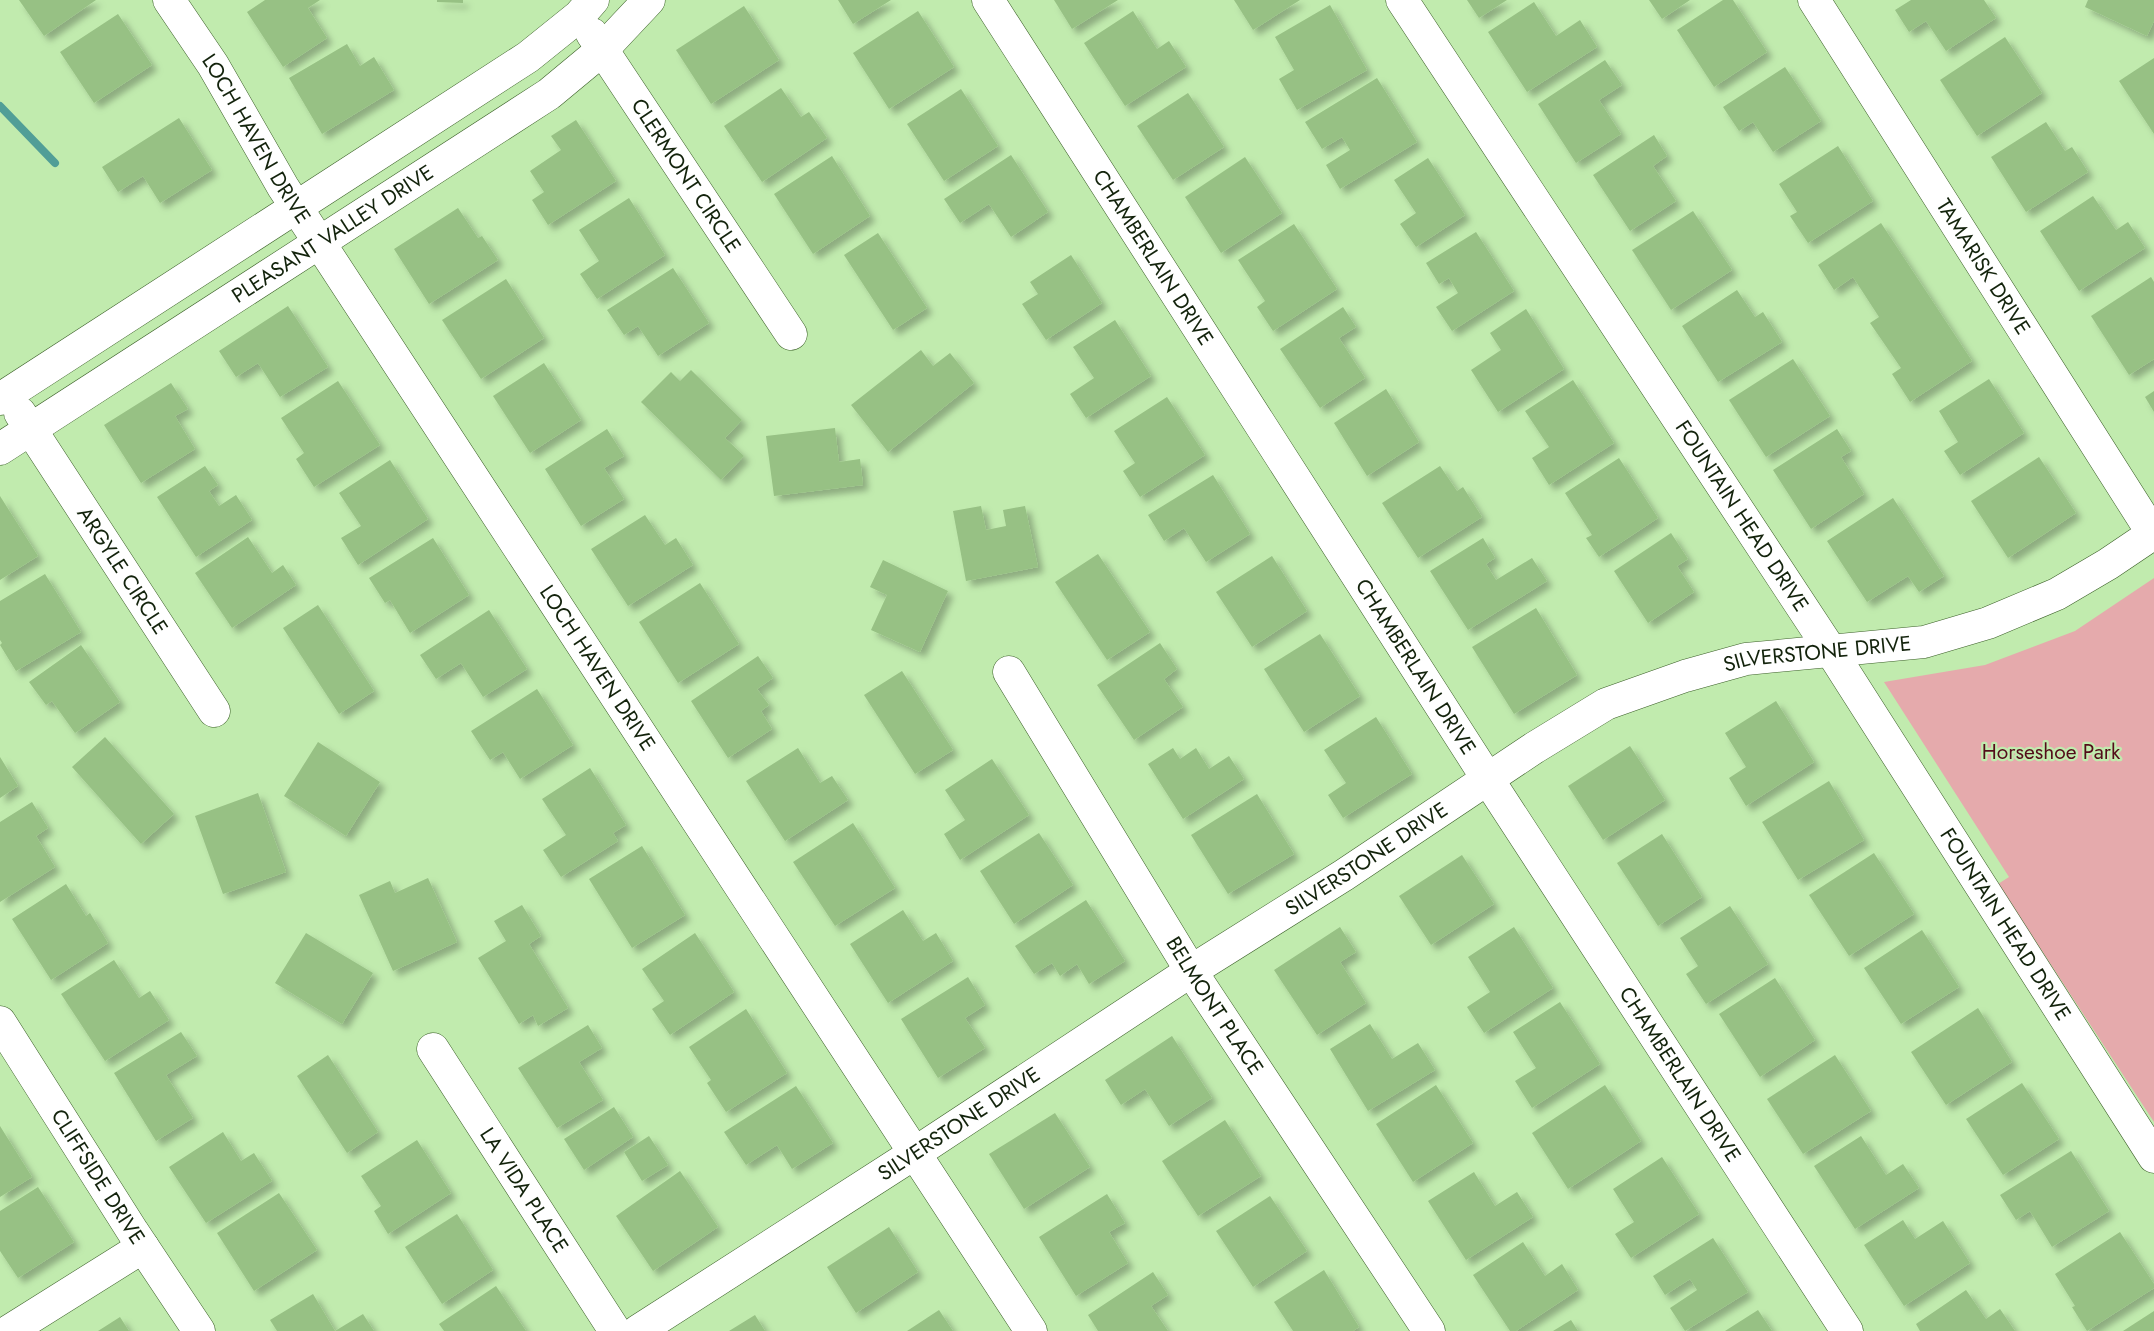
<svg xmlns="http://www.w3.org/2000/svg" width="2154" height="1331" font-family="Jost,sans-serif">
  <defs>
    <filter id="shadow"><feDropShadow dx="5.5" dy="5.5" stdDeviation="3" flood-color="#0004"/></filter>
  </defs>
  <rect width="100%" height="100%" fill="#c1ebae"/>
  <polygon fill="#e5aaac" points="2154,578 2154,1122 1998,884 2009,877 1884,682 1985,665 2075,631"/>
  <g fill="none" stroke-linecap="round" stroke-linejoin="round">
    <polyline stroke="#519e97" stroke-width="8" points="0,106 55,163"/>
  </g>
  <g fill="#97c184" filter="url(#shadow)">
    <polygon points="19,0 96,0 44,36"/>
    <polygon points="265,0 320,0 308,8 327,38 283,67 247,12"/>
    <polygon points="437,0 463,0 463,3 437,2"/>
    <polygon points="838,0 891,0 853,24"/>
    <polygon points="1054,0 1118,0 1072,29"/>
    <polygon points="1234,0 1300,0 1253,30"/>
    <polygon points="1467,0 1507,0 1479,18"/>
    <polygon points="1649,0 1690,0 1662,19"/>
    <polygon points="1723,0 1733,0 1767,52 1714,87 1677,30"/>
    <polygon points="1911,0 1984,0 1996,18 1946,51 1926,21 1909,32 1895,10"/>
    <polygon points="2088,0 2154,0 2154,21 2147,36 2085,7"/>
    <polygon points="1534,2 1556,36 1580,20 1597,47 1527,92 1488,32"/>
    <polygon points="1330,5 1367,70 1297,110 1279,79 1294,70 1275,37"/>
    <polygon points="744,6 779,60 711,104 676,50"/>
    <polygon points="918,11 954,67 889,109 853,53"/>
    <polygon points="1133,11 1157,49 1169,41 1186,67 1125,106 1084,43"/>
    <polygon points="118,14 152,65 94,103 60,52"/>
    <polygon points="2005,37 2042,93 1977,136 1940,80"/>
    <polygon points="347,44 360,66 374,57 394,90 322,134 289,78"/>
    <polygon points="2154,58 2154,134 2119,81"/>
    <polygon points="1605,60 1622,85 1599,100 1621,134 1576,163 1538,104"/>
    <polygon points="1785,67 1821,121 1773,152 1753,122 1739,131 1723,107"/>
    <polygon points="1377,78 1417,142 1340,189 1326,165 1350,150 1342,137 1322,149 1305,122"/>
    <polygon points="781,88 801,117 809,112 827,138 762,182 724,126"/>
    <polygon points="961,89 998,146 944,181 907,124"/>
    <polygon points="1188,93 1224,147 1173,180 1137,126"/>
    <polygon points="179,118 212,170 160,203 143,176 118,192 102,167"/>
    <polygon points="576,120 616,181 548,225 532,200 544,192 530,171 561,150 551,136"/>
    <polygon points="2046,122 2065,151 2072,147 2088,172 2026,212 1991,157"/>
    <polygon points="1654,135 1667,156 1653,166 1676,201 1630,231 1593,175"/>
    <polygon points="1838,146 1873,201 1808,243 1790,216 1797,212 1779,184"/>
    <polygon points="1011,155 1048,212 1011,237 989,204 960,223 944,199"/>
    <polygon points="832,156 870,216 813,254 774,194"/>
    <polygon points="1245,157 1282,213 1221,253 1185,197"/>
    <polygon points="1428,158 1465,215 1416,247 1400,224 1416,213 1394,180"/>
    <polygon points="2093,196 2116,230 2128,222 2145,248 2079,291 2040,231"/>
    <polygon points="629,198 665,255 597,299 580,274 599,261 579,230"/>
    <polygon points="458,208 478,238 482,236 498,260 429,304 394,249"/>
    <polygon points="1693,211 1732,270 1671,310 1632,250"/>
    <polygon points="1881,223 1972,361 1910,402 1892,374 1901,368 1870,323 1879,317 1853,277 1834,290 1818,265"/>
    <polygon points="1294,224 1337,289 1273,331 1257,307 1265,301 1238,260"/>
    <polygon points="1476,232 1514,291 1452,331 1436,307 1458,293 1449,278 1439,284 1426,263"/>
    <polygon points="878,233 927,308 893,330 844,255"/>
    <polygon points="1071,255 1102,303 1046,340 1022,304 1038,294 1030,282"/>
    <polygon points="673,268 709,323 658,356 638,326 624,335 607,310"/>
    <polygon points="2151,277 2154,282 2154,359 2129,375 2091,316"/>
    <polygon points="506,279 544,338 481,379 442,320"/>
    <polygon points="1737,290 1755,317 1763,312 1782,342 1718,382 1682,326"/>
    <polygon points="288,306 328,367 280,397 258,363 236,377 219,351"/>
    <polygon points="1343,307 1356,327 1339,338 1365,378 1320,408 1280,349"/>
    <polygon points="1526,309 1564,369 1498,412 1471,370 1501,350 1490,333"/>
    <polygon points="1115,320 1151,376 1086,418 1070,394 1094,378 1073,347"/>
    <polygon points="921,350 933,366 950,353 974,383 888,452 851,405"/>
    <polygon points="1793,359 1830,416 1766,457 1729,400"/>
    <polygon points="544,363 581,420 530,453 493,396"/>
    <polygon points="691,370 742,420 725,438 744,456 721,480 641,402 671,372 680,381"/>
    <polygon points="1989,379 2024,433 1960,475 1944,451 1958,442 1939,411"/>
    <polygon points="1573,380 1614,443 1549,485 1532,458 1549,447 1525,411"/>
    <polygon points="338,381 380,445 314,487 296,459 304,453 281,418"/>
    <polygon points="171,383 188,409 175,416 195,449 141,483 104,425"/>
    <polygon points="1386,389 1419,442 1367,476 1334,423"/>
    <polygon points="2154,391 2154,412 2145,397"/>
    <polygon points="1167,397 1205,455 1140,497 1123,471 1135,463 1114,431"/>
    <polygon points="835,428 839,462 860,459 863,485 774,496 766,436"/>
    <polygon points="607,429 624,456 604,468 624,499 581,526 545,469"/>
    <polygon points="1837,429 1851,451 1841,457 1864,494 1811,529 1773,470"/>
    <polygon points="2039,457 2076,513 2008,558 1971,501"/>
    <polygon points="1619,458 1658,518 1599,557 1586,538 1592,535 1565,493"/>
    <polygon points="390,460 428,519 358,565 341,538 361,526 339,493"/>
    <polygon points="205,466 218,485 209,491 219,506 236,495 252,520 196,557 157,497"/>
    <polygon points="1440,466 1457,491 1463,487 1482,517 1418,558 1382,503"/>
    <polygon points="1213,475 1250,534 1206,562 1184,528 1164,541 1148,515"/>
    <polygon points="0,496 38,556 0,580"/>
    <polygon points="1893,498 1944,576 1919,592 1908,576 1867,602 1827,541"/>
    <polygon points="981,506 986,530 1006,526 1003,510 1025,506 1038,567 966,581 953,511"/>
    <polygon points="645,515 665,545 676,538 693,565 628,606 591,549"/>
    <polygon points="1671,533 1688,559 1677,566 1694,592 1648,623 1614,571"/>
    <polygon points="248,537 272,573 283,565 296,585 232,628 195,573"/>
    <polygon points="433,538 469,595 410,633 390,600 385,603 369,578"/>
    <polygon points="1483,538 1495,558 1486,564 1496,580 1532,558 1547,581 1468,630 1430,571"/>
    <polygon points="1098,554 1150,632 1107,660 1055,582"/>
    <polygon points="1272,556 1307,611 1252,647 1216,592"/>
    <polygon points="883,560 948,591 920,652 871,630 887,595 870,587"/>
    <polygon points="45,574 81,632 16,671 0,645 2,643 0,640 0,601"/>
    <polygon points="700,583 739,644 678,683 639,622"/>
    <polygon points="318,605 374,691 339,714 283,628"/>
    <polygon points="1536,608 1577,675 1514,714 1472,647"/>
    <polygon points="489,610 527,669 483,697 461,663 436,679 420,655"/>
    <polygon points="1320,634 1360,696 1304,732 1264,669"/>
    <polygon points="1160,643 1177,669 1164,679 1183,707 1134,740 1097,685"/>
    <polygon points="81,645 120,702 75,733 52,701 46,705 29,682"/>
    <polygon points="758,656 773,678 757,689 769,705 761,711 772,729 728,758 691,701"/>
    <polygon points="902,671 953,750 915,774 864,695"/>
    <polygon points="537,689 573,745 520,779 503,752 490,760 471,731"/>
    <polygon points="1776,701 1814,762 1746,806 1729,778 1746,767 1725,733"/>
    <polygon points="1376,717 1412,774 1343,818 1328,795 1346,783 1324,750"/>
    <polygon points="105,737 174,814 141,844 72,767"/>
    <polygon points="318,742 380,782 346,836 284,796"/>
    <polygon points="1630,746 1665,800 1603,840 1568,786"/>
    <polygon points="798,748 820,783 832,776 848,800 785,841 746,781"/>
    <polygon points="1173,748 1180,759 1196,748 1209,769 1229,756 1244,779 1183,819 1148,764"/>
    <polygon points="0,757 18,786 0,798"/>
    <polygon points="992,759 1029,815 960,860 944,834 965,820 945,790"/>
    <polygon points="590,768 626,825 613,833 618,841 561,877 543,850 566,835 542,799"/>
    <polygon points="1829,781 1864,840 1798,880 1762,822"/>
    <polygon points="258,793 286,872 223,894 195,816"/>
    <polygon points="1257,794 1294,854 1228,894 1191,835"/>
    <polygon points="32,802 48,828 36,836 55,867 0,902 0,822"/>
    <polygon points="853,823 895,888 835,926 793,862"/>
    <polygon points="1039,833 1073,885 1014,924 980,871"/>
    <polygon points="1662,834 1702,897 1658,926 1617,863"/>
    <polygon points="642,846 685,915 632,948 589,879"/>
    <polygon points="1874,853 1914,914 1849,956 1809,895"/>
    <polygon points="1462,855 1494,904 1431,945 1399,896"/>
    <polygon points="428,878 457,942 393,971 359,895 390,881 395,893"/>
    <polygon points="66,884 86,916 90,913 108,943 51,980 12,919"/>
    <polygon points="1086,900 1125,961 1089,984 1077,964 1060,976 1052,963 1034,974 1015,946"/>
    <polygon points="522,905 541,936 529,944 568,1008 538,1026 533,1015 519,1024 478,958 506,941 494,921"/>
    <polygon points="1730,906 1768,964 1706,1004 1686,974 1698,966 1680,938"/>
    <polygon points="903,910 923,941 936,933 953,961 888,1003 850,944"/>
    <polygon points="1340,927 1356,952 1340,962 1366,1003 1317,1035 1274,970"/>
    <polygon points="1514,927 1553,988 1484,1033 1467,1007 1490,992 1468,957"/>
    <polygon points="1922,930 1959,987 1901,1024 1864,968"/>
    <polygon points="306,933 373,973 342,1024 275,983"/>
    <polygon points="695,933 734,992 670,1035 652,1009 664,1001 642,969"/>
    <polygon points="114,960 139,998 150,991 169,1020 105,1061 61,994"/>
    <polygon points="968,977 985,1005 965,1018 985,1048 938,1078 901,1019"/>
    <polygon points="1775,978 1815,1040 1760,1077 1719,1014"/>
    <polygon points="1560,1002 1600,1064 1532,1108 1515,1081 1536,1068 1513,1032"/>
    <polygon points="1978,1008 2012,1062 1946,1105 1911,1052"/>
    <polygon points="746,1009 787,1073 726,1112 707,1083 711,1080 689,1047"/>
    <polygon points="1370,1024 1392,1059 1418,1043 1435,1070 1368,1111 1330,1049"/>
    <polygon points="588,1025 602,1048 579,1062 603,1100 557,1128 518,1068"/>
    <polygon points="181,1032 197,1056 166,1075 193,1118 156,1141 114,1073"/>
    <polygon points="1172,1036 1212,1098 1169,1126 1145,1089 1121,1105 1105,1080"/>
    <polygon points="328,1055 378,1132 347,1153 297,1076"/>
    <polygon points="1835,1055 1871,1111 1803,1154 1767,1099"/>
    <polygon points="2022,1083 2059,1139 2003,1175 1966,1119"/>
    <polygon points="1436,1085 1473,1143 1413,1182 1376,1124"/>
    <polygon points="1605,1085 1641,1141 1568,1189 1532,1133"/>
    <polygon points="796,1086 833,1143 792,1169 777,1145 746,1165 724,1132"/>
    <polygon points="614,1107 633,1137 584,1170 564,1139"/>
    <polygon points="1055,1113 1090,1167 1024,1209 989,1154"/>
    <polygon points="1225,1120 1261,1176 1198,1216 1162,1161"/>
    <polygon points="0,1126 32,1177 0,1197"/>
    <polygon points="223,1132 241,1161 254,1153 272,1181 206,1223 169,1167"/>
    <polygon points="649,1136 668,1165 642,1181 624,1152"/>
    <polygon points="1861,1136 1886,1175 1903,1164 1919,1188 1855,1229 1814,1166"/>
    <polygon points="417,1140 451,1193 388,1234 374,1211 381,1206 361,1176"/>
    <polygon points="2071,1151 2109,1211 2052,1247 2030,1211 2016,1220 2000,1195"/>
    <polygon points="1662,1157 1699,1214 1631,1258 1615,1234 1634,1222 1613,1189"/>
    <polygon points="680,1171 718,1227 653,1271 616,1216"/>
    <polygon points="1474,1172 1495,1206 1517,1192 1533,1217 1466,1260 1428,1201"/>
    <polygon points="38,1187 74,1242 18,1278 0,1251 0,1211"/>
    <polygon points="279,1193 317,1250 254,1291 217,1233"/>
    <polygon points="1107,1194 1125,1223 1109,1232 1128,1263 1076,1296 1039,1237"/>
    <polygon points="1270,1196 1307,1251 1253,1287 1216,1231"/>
    <polygon points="457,1214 493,1270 442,1304 405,1247"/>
    <polygon points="1903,1220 1915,1239 1943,1221 1970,1263 1904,1306 1864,1245"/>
    <polygon points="889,1227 918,1272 856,1313 827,1267"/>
    <polygon points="2120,1232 2154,1284 2154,1288 2087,1331 2072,1307 2075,1306 2055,1274"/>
    <polygon points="1713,1238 1748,1292 1685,1331 1670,1308 1697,1290 1690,1279 1665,1295 1653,1276"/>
    <polygon points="1523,1242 1545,1276 1562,1264 1578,1290 1516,1331 1510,1331 1473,1275"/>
    <polygon points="1324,1270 1359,1327 1353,1331 1293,1331 1274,1302"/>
    <polygon points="1153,1272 1168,1295 1151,1306 1168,1331 1098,1331 1088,1315"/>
    <polygon points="496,1286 526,1331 444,1331 439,1324"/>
    <polygon points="1966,1290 1986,1319 2000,1309 2015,1331 1920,1331 1916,1324"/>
    <polygon points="313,1294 335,1331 277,1331 270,1320"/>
    <polygon points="939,1310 953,1331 907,1331"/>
    <polygon points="1758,1310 1772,1331 1725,1331"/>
    <polygon points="2154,1311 2154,1331 2123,1331"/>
    <polygon points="363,1314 374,1331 335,1331"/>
    <polygon points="755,1315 765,1331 729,1331"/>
    <polygon points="120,1317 129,1331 98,1331"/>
    <polygon points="1571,1320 1578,1331 1553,1331"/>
  </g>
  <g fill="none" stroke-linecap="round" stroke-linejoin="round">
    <defs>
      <g id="minor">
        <path id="s1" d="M169 0 213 65 283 187 1031 1331"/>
        <path id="s2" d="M988 0 1478 764 1847 1331"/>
        <path id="s3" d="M1402 0 1831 651 2154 1157"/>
        <path id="s4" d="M1814 0 2153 534"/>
        <path id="s5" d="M592 34 791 334"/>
        <polyline points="0,399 528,57 579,16 593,0"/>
        <path id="s6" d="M20 413 214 711"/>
        <path id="s7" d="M0 449 549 94 602 50 649 0"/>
        <path id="s8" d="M1009 672 1191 971 1429 1331"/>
        <path id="s9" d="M0 1022 133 1232 199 1331"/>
        <path id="s10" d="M433 1049 615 1331"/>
        <polyline points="9,1331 143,1247"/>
        <path id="s11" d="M638 1331 915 1153 1191 971 1344 875 1534 748 1606 704 1685 676 1746 659 1924 642 1988 623 2057 594 2108 564 2154 533"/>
      </g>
    </defs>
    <use href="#minor" stroke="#3c6029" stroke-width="33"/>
    <use href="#minor" stroke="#fff" stroke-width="32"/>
  </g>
  <g text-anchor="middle" stroke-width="4.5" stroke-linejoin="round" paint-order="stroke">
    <g font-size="21" fill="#13230c" stroke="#c1ebae">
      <text dy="7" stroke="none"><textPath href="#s1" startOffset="164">LOCH HAVEN DRIVE</textPath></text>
      <text dy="7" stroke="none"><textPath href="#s5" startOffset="170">CLERMONT CIRCLE</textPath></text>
      <text dy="7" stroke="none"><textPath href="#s7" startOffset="396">PLEASANT VALLEY DRIVE</textPath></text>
      <text dy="7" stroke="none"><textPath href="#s2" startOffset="306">CHAMBERLAIN DRIVE</textPath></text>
      <text dy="7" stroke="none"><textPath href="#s4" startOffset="316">TAMARISK DRIVE</textPath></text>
      <text dy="7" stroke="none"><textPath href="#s3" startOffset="618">FOUNTAIN HEAD DRIVE</textPath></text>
      <text dy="7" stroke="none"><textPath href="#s6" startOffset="188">ARGYLE CIRCLE</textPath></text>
      <text dy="7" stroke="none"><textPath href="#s11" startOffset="1372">SILVERSTONE DRIVE</textPath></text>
      <text dy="7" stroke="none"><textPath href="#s2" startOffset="792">CHAMBERLAIN DRIVE</textPath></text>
      <text dy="7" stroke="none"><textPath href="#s1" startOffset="794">LOCH HAVEN DRIVE</textPath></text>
      <text dy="7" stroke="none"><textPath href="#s11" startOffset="868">SILVERSTONE DRIVE</textPath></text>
      <text dy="7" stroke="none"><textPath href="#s3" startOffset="1104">FOUNTAIN HEAD DRIVE</textPath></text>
      <text dy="7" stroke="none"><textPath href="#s8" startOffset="392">BELMONT PLACE</textPath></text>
      <text dy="7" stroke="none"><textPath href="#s2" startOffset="1278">CHAMBERLAIN DRIVE</textPath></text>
      <text dy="7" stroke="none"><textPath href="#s11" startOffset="382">SILVERSTONE DRIVE</textPath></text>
      <text dy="7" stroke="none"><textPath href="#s9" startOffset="183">CLIFFSIDE DRIVE</textPath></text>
      <text dy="7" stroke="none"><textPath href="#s10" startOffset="168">LA VIDA PLACE</textPath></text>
    </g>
    <g font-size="21" fill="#520c19" stroke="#c1ebae">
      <text x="2051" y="759">Horseshoe Park</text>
    </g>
  </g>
</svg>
